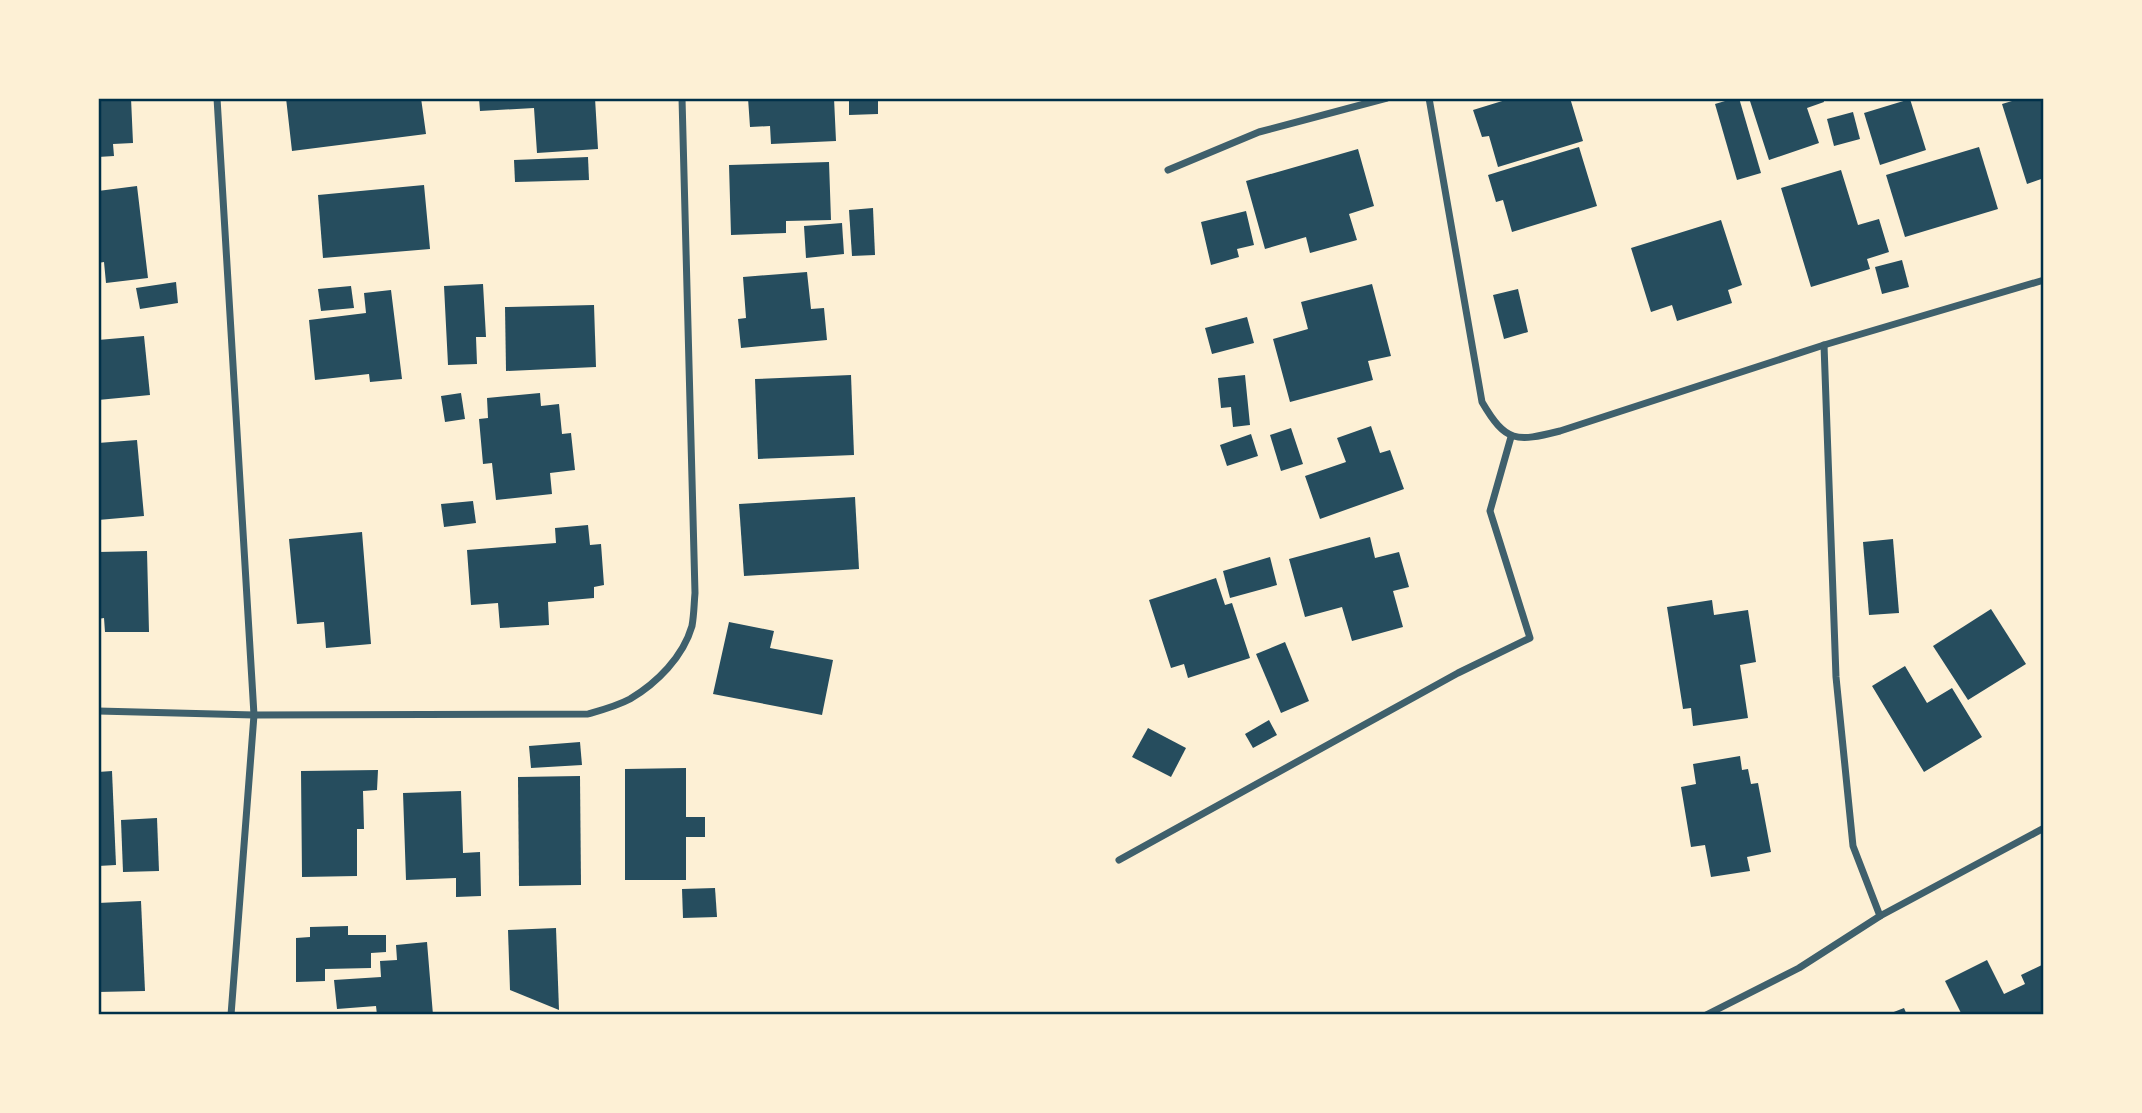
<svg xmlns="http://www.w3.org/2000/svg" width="2142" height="1113" font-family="Overpass,sans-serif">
  <rect width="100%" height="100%" fill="#fdf0d5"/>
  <g fill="#264d5e">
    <polygon points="98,98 131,98 133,143 113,144 114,156 98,157"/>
    <polygon points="286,98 399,98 399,101 421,98 426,134 292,151"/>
    <polygon points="479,98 595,98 598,149 537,153 534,108 480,111"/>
    <polygon points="748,98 834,98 836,141 771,144 770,126 750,127"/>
    <polygon points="849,98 878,98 878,114 849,115"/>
    <polygon points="1512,98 1570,98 1583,141 1498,167 1489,136 1482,137 1473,110"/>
    <polygon points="1735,98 1739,98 1761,173 1737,180 1715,104"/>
    <polygon points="1749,98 1823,98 1824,102 1807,108 1819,143 1769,160"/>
    <polygon points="2022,98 2044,98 2044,178 2027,184 2002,104"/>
    <polygon points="1910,99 1926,150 1880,165 1864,113"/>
    <polygon points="1853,112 1860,139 1834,146 1827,119"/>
    <polygon points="1579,147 1597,206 1512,232 1503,200 1496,202 1488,175"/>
    <polygon points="1979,147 1998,209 1905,237 1886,175"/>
    <polygon points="1358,149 1374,206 1349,214 1357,240 1310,253 1306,237 1265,249 1246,181"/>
    <polygon points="588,157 589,180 515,182 514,160"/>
    <polygon points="829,162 831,220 786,221 786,233 731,235 729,165"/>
    <polygon points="1841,170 1858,225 1879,219 1889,252 1867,259 1870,269 1811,287 1781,188"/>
    <polygon points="424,185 430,249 323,258 318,195"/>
    <polygon points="137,186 148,278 106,283 104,262 98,263 98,191"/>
    <polygon points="873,208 875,255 852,256 849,210"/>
    <polygon points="1246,211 1254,245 1237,249 1239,257 1211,265 1201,222"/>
    <polygon points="1721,220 1742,285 1728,290 1732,303 1677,321 1672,305 1651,312 1631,248"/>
    <polygon points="842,223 844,254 806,258 804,226"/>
    <polygon points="1902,260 1909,287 1882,294 1875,267"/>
    <polygon points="807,272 811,309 824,308 827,340 741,348 738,319 746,318 743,277"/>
    <polygon points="176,282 178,303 140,309 136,288"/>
    <polygon points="483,284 486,337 476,337 477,364 448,365 444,286"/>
    <polygon points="1372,284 1391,356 1368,361 1373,380 1290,402 1273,339 1308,329 1301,302"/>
    <polygon points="351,286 354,308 321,311 318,289"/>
    <polygon points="1518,289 1528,332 1504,339 1493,295"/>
    <polygon points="391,290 402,379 370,382 369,374 315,380 309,320 366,313 364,293"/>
    <polygon points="594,305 596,367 506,371 505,307"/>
    <polygon points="1247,317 1254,343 1212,354 1205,328"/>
    <polygon points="144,336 150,395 98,400 98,340"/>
    <polygon points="851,375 854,455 758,459 755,379"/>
    <polygon points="1245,375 1250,425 1233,427 1231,407 1221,408 1218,378"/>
    <polygon points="461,393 465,419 445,422 441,396"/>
    <polygon points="540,393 541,406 559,404 562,434 571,433 575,470 550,473 552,494 496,500 492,463 483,464 479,419 488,418 487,398"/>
    <polygon points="1371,426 1380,453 1390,450 1404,489 1320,519 1305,476 1346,462 1337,438"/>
    <polygon points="1291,428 1303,464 1281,471 1270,435"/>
    <polygon points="1251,434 1258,456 1227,466 1220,445"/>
    <polygon points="137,440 144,516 98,520 98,443"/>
    <polygon points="855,497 859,569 744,576 739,504"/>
    <polygon points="473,501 476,523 444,527 441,504"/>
    <polygon points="588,525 590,545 601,544 604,585 594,587 594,598 548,602 549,625 500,628 498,603 471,605 467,550 556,543 555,528"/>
    <polygon points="362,532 371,644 326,648 324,622 297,624 289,539"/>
    <polygon points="1370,537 1375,558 1399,552 1409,587 1393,591 1403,627 1352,641 1342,607 1305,617 1289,559"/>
    <polygon points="1893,539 1899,613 1869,615 1863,542"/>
    <polygon points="147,551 149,632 105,632 104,618 98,619 98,552"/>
    <polygon points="1270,557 1277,585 1230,598 1223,571"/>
    <polygon points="1216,578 1225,605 1232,603 1250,658 1188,678 1184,664 1171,668 1149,600"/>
    <polygon points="1712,600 1714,615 1748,610 1756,662 1740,665 1748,718 1693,726 1691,708 1683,709 1667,607"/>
    <polygon points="1991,609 2026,664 1968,700 1933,646"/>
    <polygon points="729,622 774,631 770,648 833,660 822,715 713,694"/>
    <polygon points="1285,642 1309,701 1281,713 1256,654"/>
    <polygon points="1905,666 1927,703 1952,688 1982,737 1924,772 1872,686"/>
    <polygon points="1269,720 1277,735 1253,748 1245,734"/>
    <polygon points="1148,728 1186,748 1171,777 1132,757"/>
    <polygon points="580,742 582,765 531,768 529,746"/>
    <polygon points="1740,756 1742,770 1748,769 1751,784 1758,783 1771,852 1747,857 1750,871 1711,877 1705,845 1691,847 1681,787 1696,784 1693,764"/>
    <polygon points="686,768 686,817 705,817 705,837 686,837 686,880 625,880 625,769"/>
    <polygon points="378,770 377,790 363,791 364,829 357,829 357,876 302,877 301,771"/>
    <polygon points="112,771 116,865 98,866 98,772"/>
    <polygon points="580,776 581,885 519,886 518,777"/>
    <polygon points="461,791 463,853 480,852 481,896 456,897 456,878 406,880 403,793"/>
    <polygon points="157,818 159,871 123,872 121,820"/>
    <polygon points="715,888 717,917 683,918 682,889"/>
    <polygon points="141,901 145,991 98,992 98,903"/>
    <polygon points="348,926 348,935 386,935 386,952 371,953 371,968 325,969 325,981 296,982 296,938 310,937 310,927"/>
    <polygon points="556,928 559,1010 510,990 508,930"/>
    <polygon points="427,942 433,1015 377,1015 376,1006 337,1009 334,980 381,977 380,961 397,960 396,945"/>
    <polygon points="1987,960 2004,994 2025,984 2021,975 2044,964 2044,1015 1962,1015 1945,981"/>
    <polygon points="1904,1008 1907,1015 1886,1015"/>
  </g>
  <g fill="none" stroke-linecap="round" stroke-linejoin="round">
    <g stroke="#3f606c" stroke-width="7">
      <polyline points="217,98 254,715 231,1015"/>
      <path d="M1429 98 1482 402C1506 443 1516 442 1560 431L1824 345 2044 280"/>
      <polyline points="1168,170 1259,132 1387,98"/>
      <polyline points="1824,345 1836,677 1853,846 1880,916"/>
      <path d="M98 711 254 715 588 714C602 710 617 706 630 699 657 683 683 657 692 626 694 615 694 604 695 593L682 98"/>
      <polyline points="1119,860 1458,673 1530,638 1490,511 1511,437"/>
      <polyline points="1706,1015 1799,968 1880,916 2044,828"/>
    </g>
  </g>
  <rect width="2142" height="1113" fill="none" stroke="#fdf0d5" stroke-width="200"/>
  <rect x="100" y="100" width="1942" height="913" fill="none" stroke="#003049" stroke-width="2.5"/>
</svg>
